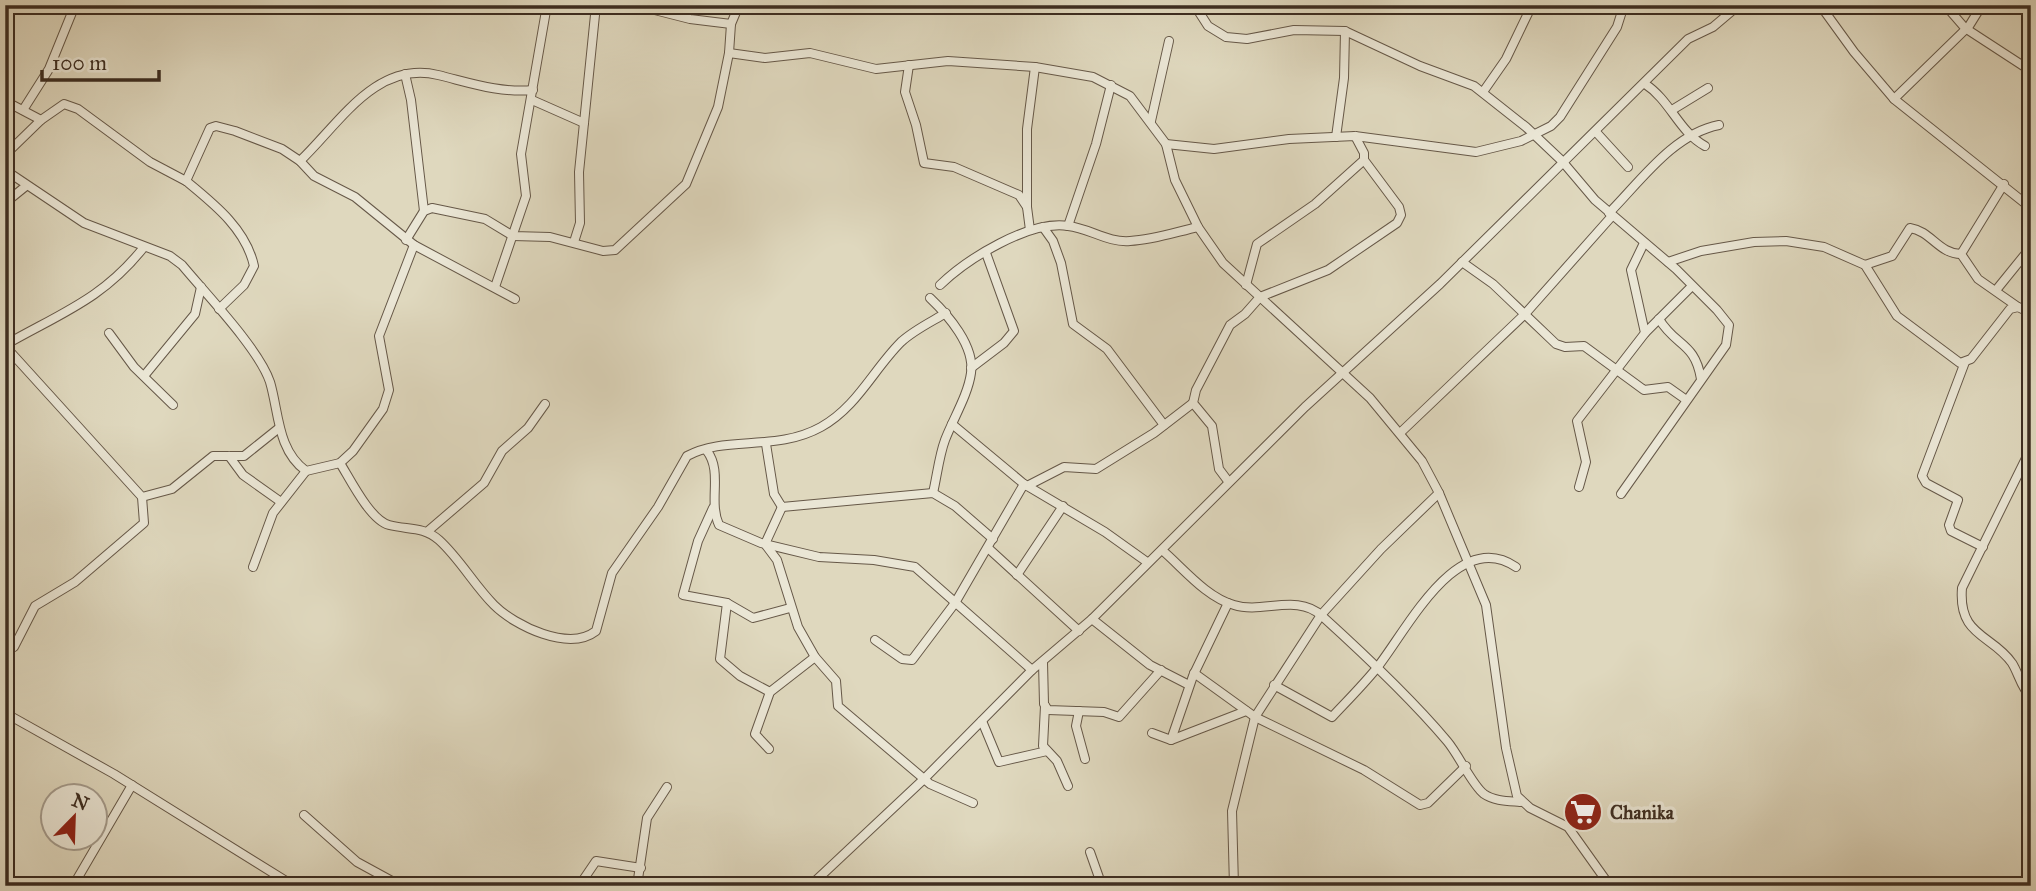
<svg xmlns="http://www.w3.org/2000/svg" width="2036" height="891" font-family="'IM FELL Great Primer',serif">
  <rect width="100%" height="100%" fill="#dfd8be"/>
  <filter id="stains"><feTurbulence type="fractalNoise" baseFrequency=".00286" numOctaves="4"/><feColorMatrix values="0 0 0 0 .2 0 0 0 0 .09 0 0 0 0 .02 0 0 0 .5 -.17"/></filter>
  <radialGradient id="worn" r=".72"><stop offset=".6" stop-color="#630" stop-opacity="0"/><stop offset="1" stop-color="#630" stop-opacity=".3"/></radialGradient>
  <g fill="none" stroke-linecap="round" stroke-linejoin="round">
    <defs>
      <g id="minor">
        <polyline points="635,5 690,19 731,24"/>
        <polyline points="1199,5 1199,12 1208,26 1226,37 1247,39 1294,30 1345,31 1420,66 1474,86 1526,127 1562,161 1595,200 1676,269 1717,310 1729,325 1726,345 1621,494"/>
        <polyline points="1820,5 1854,52 1894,99 2031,208"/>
        <polyline points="1945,5 1965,28 2031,71"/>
        <polyline points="729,53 765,58 810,53 876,69 948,61 1035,67 1093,77 1130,96 1166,144 1175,180 1198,227 1223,263 1370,398 1422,461 1439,493 1486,605 1506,748 1517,796 1530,808 1568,827 1610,886"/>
        <polyline points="909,65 905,92 916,125 924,163 954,167 1019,195 1027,207 1030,230"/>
        <polyline points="405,74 411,100 424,211"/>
        <path d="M1645 84C1670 100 1679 132 1705 146"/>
        <polyline points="1483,92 1506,59 1532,5"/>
        <polyline points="1894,99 1969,26 1982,5"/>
        <polyline points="532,100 584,123"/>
        <polyline points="5,101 41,120"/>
        <polyline points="23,110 49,69 73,10"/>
        <polyline points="1672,110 1708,88"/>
        <polyline points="1151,121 1169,41"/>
        <polyline points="1596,132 1628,167"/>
        <polyline points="1336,137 1344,78 1345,31"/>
        <polyline points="1166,144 1214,149 1289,139 1355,136 1476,152 1521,141 1551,126 1560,117 1617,27 1624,5"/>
        <polyline points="5,155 41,120 64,104 78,109 150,162 186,181 210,128 216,126 235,131 282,149 300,161 314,176 355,197 414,245 515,299"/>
        <path d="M300 161C339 124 376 60 438 75 471 83 499 93 533 90"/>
        <path d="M5 170 84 223 170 256 182 265C206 294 259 349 270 382 279 412 277 450 306 471L340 463 353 451 383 409 389 390 379 336 414 245"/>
        <path d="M186 181C214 204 246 229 254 266L244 285 219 309"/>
        <polyline points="2004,184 1961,254 1978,279 2018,307"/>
        <polyline points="5,203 26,186"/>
        <polyline points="1027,207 1027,129 1035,67"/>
        <path d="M1609 213C1640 182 1673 134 1719 125"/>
        <polyline points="1068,226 1096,144 1111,85"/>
        <polyline points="1043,227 1053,241 1061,263 1073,324 1107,349 1164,425"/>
        <polyline points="406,240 424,211 432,208 485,219 513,236 550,237 603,251 615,250 686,184 718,107 729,53 731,24 739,5"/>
        <polyline points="574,242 580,223 579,172 596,5"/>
        <polyline points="1462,262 1493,284 1556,344 1565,347 1584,346 1644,390 1668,387 1685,399"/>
        <polyline points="1668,262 1701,251 1754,242 1786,241 1824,247 1865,265 1897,316 1960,363 1971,359 2010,309 2018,307 2031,313"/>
        <path d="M1865 265 1892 256 1910 228C1931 231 1939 254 1961 254"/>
        <path d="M940 285C967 259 1029 220 1068 226 1089 228 1108 243 1130 241 1153 240 1176 232 1198 227"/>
        <polyline points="1246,285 1257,244 1315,204 1364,160 1364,153 1355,136"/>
        <polyline points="495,287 526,196 521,154 547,5"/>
        <polyline points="1997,289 2031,247"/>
        <path d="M930 298C948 315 975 346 971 373 968 395 953 419 945 440 939 456 937 476 933 493"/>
        <path d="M1659 319C1676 347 1695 342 1701 379"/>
        <polyline points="109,333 134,367 173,405"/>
        <polyline points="1645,333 1692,286"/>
        <path d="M5 345C61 313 103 299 144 247"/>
        <polyline points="5,346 142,497 172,489 213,456 244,456 279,428"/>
        <polyline points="1965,362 1922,476 1926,483 1958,500 1949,525 1951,531 1983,547"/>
        <polyline points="971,368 1004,343 1014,331 986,253"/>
        <polyline points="144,376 195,314 201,287"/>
        <polyline points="952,424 1024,484 1105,532 1147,562"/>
        <polyline points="1400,433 1525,314 1612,216"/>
        <polyline points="766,444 774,494 782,507 933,493 955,506 993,539"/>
        <path d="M2031 448 1962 588C1958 637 1992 634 2012 663 2019 674 2021 688 2031 697"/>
        <path d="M707 451C723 472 708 501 719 525L761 543 819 557 874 560 915 567 1032 670"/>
        <polyline points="229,456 243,475 281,502"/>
        <path d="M340 463C350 479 370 520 389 525 408 530 423 526 439 540 460 559 474 585 494 605 515 626 569 652 596 631L612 573 658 507 687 456C726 435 776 452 821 427 857 407 873 370 901 342 914 330 931 322 946 313"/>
        <polyline points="1228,481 1219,469 1212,426 1193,403 1196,390 1230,325 1245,314 1260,297 1328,270 1397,223 1401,215 1399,207 1364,160"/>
        <polyline points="1027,486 1064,467 1096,469 1154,433 1193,403"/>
        <polyline points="1579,487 1586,462 1577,421 1645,333 1631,270 1644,243"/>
        <polyline points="782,507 765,544 777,560 798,627 815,657 836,681 838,706 930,784 973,803"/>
        <polyline points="713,508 698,541 683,595 727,603 753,618 790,608"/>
        <polyline points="428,531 484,483 502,451 528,428 545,404"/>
        <polyline points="988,548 1079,631"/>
        <path d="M1162 550C1184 569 1206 597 1234 605 1263 614 1297 593 1322 616 1365 655 1410 697 1447 741 1459 755 1472 785 1484 794 1494 801 1508 801 1520 802"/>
        <polyline points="253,567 273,513 306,471"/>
        <polyline points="1017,575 1063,506"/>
        <polyline points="727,603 720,659 740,676 770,692"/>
        <polyline points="1092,619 1150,665 1189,685"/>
        <polyline points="875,640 902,659 912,660 955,603 1024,484"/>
        <polyline points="5,651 14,647 35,606 75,582 144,523 142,497"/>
        <polyline points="1043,662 1044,704 1048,710 1104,712 1119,717 1161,670"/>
        <polyline points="1194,673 1255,717 1364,770 1420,805 1428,803 1466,766"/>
        <path d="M1274 685 1332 717C1347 701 1362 686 1376 669 1406 632 1457 526 1516 567"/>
        <polyline points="1045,706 1043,746 1057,761 1068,786"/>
        <polyline points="1079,711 1076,726 1085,759"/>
        <polyline points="5,713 114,774 294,886"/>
        <polyline points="982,721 999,762 1047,751"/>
        <polyline points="1152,733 1171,740 1246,711"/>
        <polyline points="1171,740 1193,676 1228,603"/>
        <polyline points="769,749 755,734 770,692 815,657"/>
        <polyline points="304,815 357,862 401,886"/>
        <polyline points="1090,852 1102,886"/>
        <polyline points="73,886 132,785"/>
        <polyline points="579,886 596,861 641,868"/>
        <polyline points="637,886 647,818 667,787"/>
        <polyline points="810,886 924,779 1032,670 1092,619 1305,407 1440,284 1688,39 1713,27 1739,5"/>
        <polyline points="1234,886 1232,811 1255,717 1321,615 1381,549 1439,493"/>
      </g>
    </defs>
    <use href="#minor" stroke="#665848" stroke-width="10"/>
    <use href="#minor" stroke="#eae6d5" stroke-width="8"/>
  </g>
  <defs>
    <symbol id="supermarket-disc" viewBox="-11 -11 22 22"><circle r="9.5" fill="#8f2418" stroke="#eae6d5"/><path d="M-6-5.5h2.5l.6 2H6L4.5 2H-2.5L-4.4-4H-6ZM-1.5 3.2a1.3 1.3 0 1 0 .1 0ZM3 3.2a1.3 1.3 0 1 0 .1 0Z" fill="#fff"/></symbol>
  </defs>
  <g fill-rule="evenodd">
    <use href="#supermarket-disc" x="1561" y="790" width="44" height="44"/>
  </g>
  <g text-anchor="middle" stroke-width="7" stroke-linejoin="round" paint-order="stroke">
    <g font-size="19" font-weight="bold" fill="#3d2d21" stroke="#eae6d5" text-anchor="start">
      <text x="1610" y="819">Chanika</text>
    </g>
  </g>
  <rect width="2036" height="891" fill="none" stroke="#dfd8be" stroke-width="28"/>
  <rect x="7" y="7" width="2022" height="877" fill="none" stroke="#3d2d21" stroke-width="3.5"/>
  <rect x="14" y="14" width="2008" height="863" fill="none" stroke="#3d2d21" stroke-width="2"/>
  <g transform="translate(74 817) rotate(23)"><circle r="33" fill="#eae6d5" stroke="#a59c8d" stroke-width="2"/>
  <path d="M0-5L12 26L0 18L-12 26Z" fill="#8f2418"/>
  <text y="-10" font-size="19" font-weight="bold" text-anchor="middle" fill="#3d2d21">N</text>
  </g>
  <path d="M42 70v10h117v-10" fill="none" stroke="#3d2d21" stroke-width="3.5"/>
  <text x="52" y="70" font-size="21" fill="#3d2d21" stroke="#eae6d5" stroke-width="5" paint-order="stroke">100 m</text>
  <rect width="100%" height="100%" filter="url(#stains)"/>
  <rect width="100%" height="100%" fill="url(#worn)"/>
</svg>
